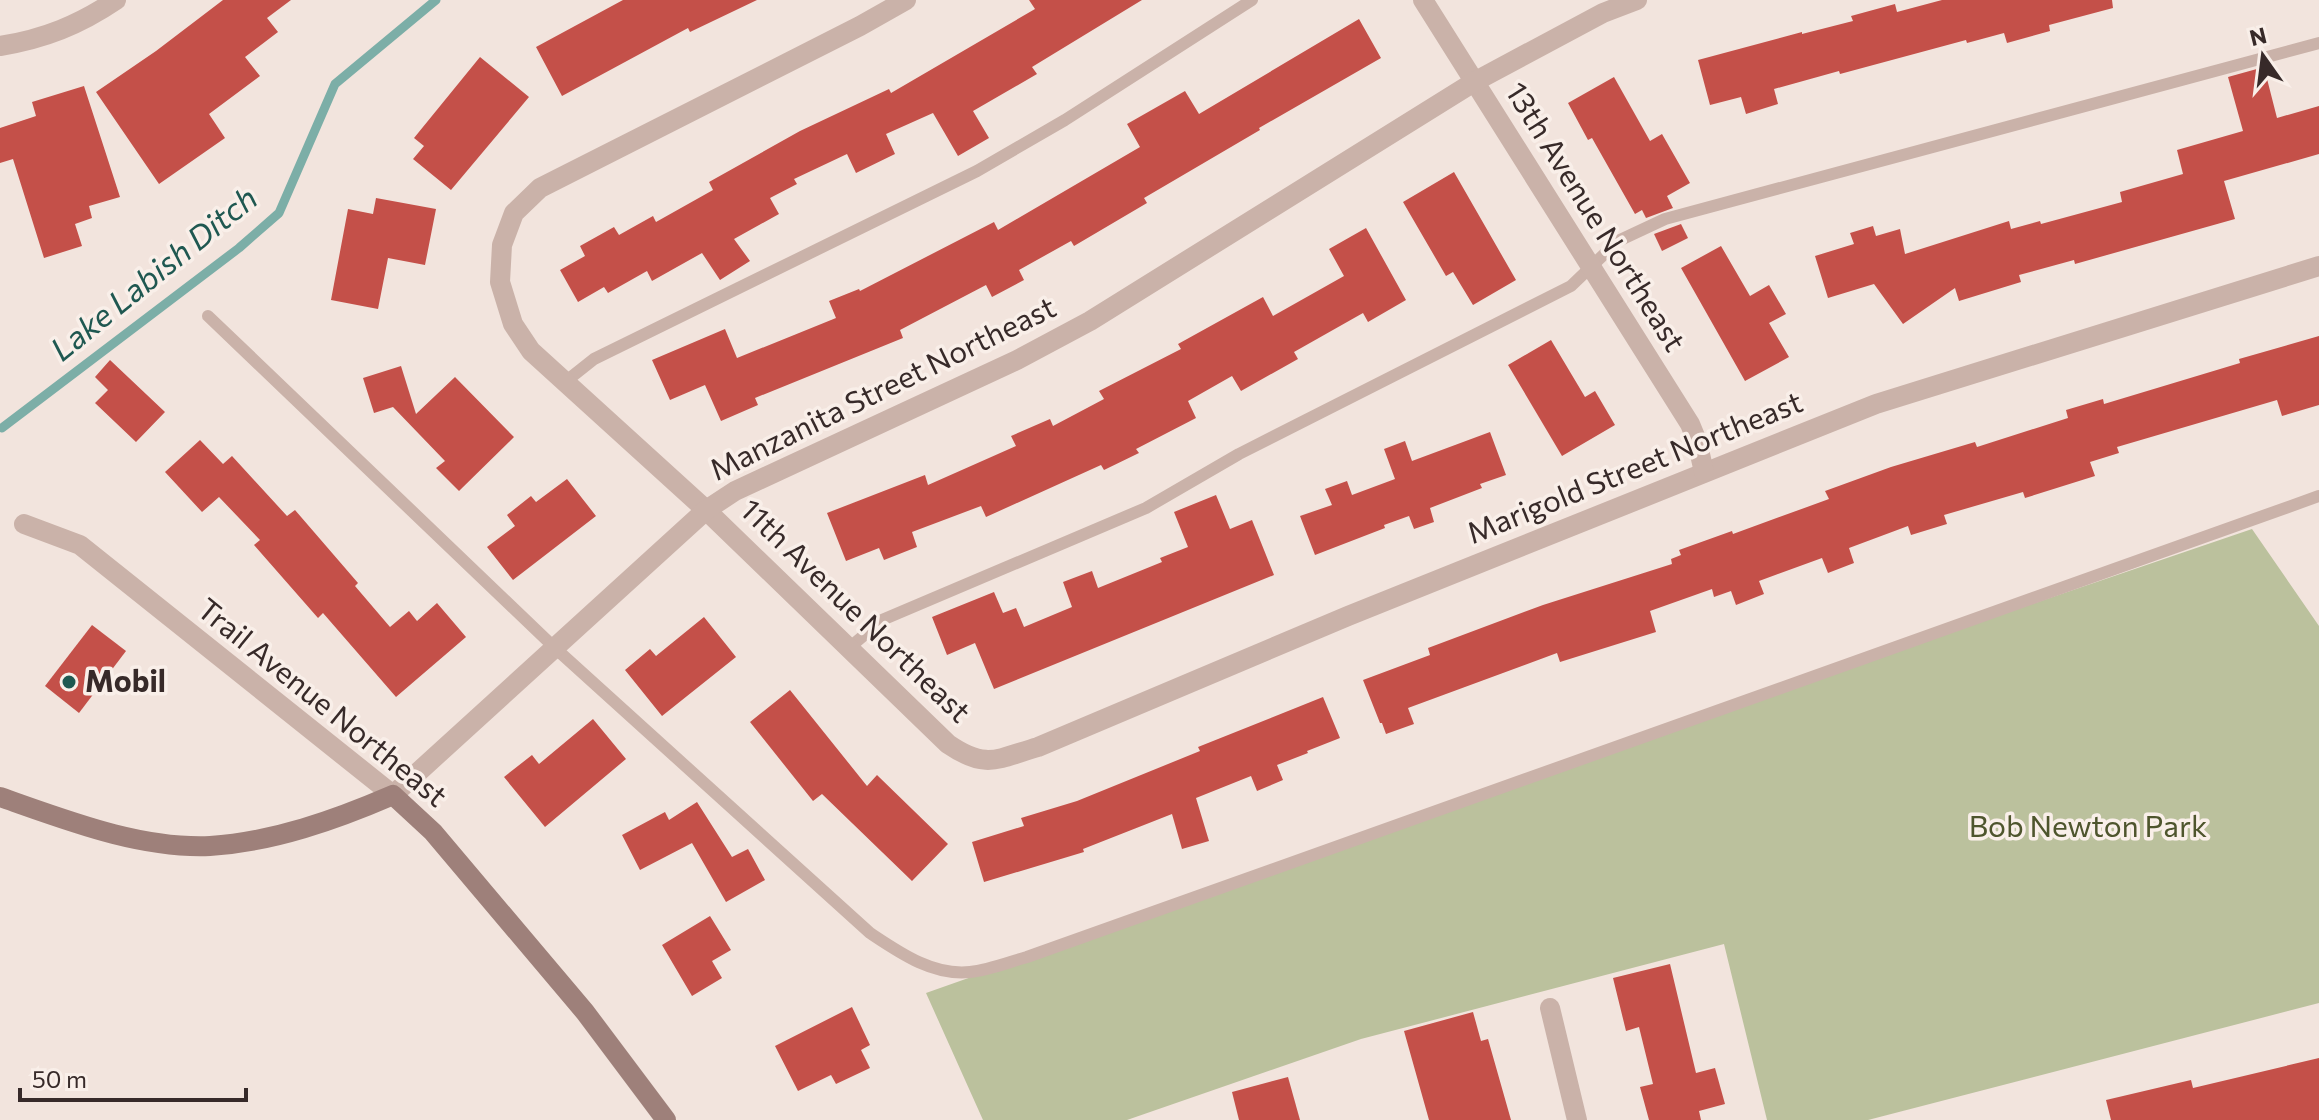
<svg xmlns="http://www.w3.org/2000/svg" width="2319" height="1120" font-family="Commissioner,sans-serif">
  <rect width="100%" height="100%" fill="#f2e4dd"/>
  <polygon fill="#bbc19d" points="2252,529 2319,626 2319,1003 1868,1120 1767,1120 1724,944 1361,1039 1127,1120 983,1120 926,993 1938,636"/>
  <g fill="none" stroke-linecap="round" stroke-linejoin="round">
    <polyline stroke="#7caea7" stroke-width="9" points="2,428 239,248 279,213 335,84 436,0"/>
  </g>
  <g fill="#c45049">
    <polygon points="223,0 291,0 267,18 278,32 245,57 260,76 209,114 225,138 159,184 96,92 156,51"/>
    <polygon points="623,0 757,0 690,32 688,28 562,96 536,47"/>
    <polygon points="1029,0 1142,0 1032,67 1037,74 973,111 989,138 958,156 933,113 886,134 895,154 856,173 847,154 794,179 797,184 770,198 779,214 734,239 750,261 720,280 702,253 652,281 647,271 608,293 604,287 578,302 560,270 585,256 580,246 614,227 619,235 653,216 656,222 713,190 709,182 800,131 889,89 891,93 1035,9"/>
    <polygon points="1942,0 2112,0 2113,8 2049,25 2050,31 2007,43 2004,33 1967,43 1966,40 1840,74 1839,71 1774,89 1778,104 1746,114 1741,97 1710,105 1698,60 1802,32 1802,34 1853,21 1851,16 1895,4 1897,12"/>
    <polygon points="1359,19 1381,58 1259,128 1260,130 1144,198 1147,203 1074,246 1071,241 1019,270 1024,280 992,297 986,285 900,330 903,338 755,398 758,405 721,421 705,385 670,400 652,360 725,329 737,358 836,318 829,301 859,289 860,291 994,222 998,230 1140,147 1127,124 1185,91 1199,114"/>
    <polygon points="480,57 529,97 451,190 413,159 424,146 414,138"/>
    <polygon points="2264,67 2277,118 2319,106 2319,154 2224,181 2235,219 2075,264 2074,260 2019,275 2021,282 1959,301 1955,288 1903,324 1874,284 1828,298 1815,256 1854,244 1850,233 1873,226 1876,236 1900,229 1905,254 2009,221 2011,229 2040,221 2041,224 2122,202 2120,192 2183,174 2177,150 2243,131 2228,77"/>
    <polygon points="1614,77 1650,141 1662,134 1690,183 1667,196 1673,208 1646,218 1642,210 1635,214 1592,138 1588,140 1568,103"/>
    <polygon points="84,86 120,197 89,206 92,218 75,224 82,246 44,258 13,159 0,163 0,128 36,116 32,102"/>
    <polygon points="1454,172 1516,280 1473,305 1453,272 1446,276 1403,202"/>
    <polygon points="376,198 436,209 425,265 388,258 378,309 331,300 348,209 373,214"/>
    <polygon points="1681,224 1688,238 1662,251 1654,234"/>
    <polygon points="1366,228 1406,300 1368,322 1363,313 1294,352 1298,359 1241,391 1232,376 1188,401 1196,418 1136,449 1139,453 1104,470 1101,465 986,517 981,506 912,532 917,547 884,560 879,548 846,561 827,513 925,475 928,485 1016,446 1011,436 1050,419 1053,426 1104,399 1099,391 1181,349 1178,344 1263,297 1273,316 1344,276 1329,249"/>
    <polygon points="1721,246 1750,296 1769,285 1786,314 1769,323 1789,357 1745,381 1681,268"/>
    <polygon points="2319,336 2319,405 2282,416 2277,400 2117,447 2119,453 2090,462 2095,476 2025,498 2023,492 1944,515 1947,524 1911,535 1908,526 1849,548 1854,563 1828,573 1822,558 1759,581 1764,594 1736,605 1731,591 1714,597 1712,589 1650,611 1656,632 1560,662 1557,653 1408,708 1414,724 1386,734 1382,723 1380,723 1363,680 1430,655 1428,648 1543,605 1672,564 1671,559 1681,555 1679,550 1732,531 1733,534 1829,499 1825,491 1891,467 1975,442 1977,447 2068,418 2066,410 2103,399 2104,404 2240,363 2239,359"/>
    <polygon points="1551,340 1585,397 1595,391 1615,425 1562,456 1508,365"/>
    <polygon points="110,360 165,412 136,442 95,403 108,390 95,377"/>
    <polygon points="401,366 416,414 455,377 514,437 459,491 436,468 445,461 393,407 374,413 363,378"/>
    <polygon points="1490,432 1506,475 1480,484 1482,488 1430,508 1434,522 1414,529 1409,516 1384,525 1385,528 1315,555 1300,516 1332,505 1325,489 1347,481 1352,495 1395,479 1384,449 1405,441 1412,461"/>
    <polygon points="200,440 223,464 232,456 287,516 295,510 358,583 355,586 390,627 409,611 417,621 437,603 466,637 396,697 323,613 318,618 254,545 260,540 219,497 202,512 165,472"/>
    <polygon points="567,479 596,516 513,580 487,547 515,526 507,515 531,496 536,502"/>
    <polygon points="1216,495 1230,529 1252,520 1274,575 994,689 975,643 947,655 932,617 994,592 1003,613 1016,608 1024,627 1072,607 1063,582 1092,571 1098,588 1162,562 1160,558 1188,547 1174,512"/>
    <polygon points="704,617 736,657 662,716 625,670 650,649 656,656"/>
    <polygon points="92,625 126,651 79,713 45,686"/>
    <polygon points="790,690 867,786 877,775 948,844 912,881 822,794 813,801 750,722"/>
    <polygon points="1323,697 1340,738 1307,751 1308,753 1277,765 1283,780 1257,791 1251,776 1196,798 1209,841 1182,849 1172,814 1083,849 1084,852 984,882 972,842 1024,826 1021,818 1077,801 1200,751 1198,747"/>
    <polygon points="593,719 626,759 545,827 504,777 532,755 539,764"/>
    <polygon points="697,802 732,857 748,849 765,880 726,902 692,843 640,870 622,835 665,812 669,820"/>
    <polygon points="710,916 731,950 712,961 722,978 692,996 662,945"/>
    <polygon points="1670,964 1696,1073 1715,1068 1725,1104 1699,1111 1701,1120 1649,1120 1640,1087 1653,1084 1639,1027 1626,1031 1613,978"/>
    <polygon points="852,1007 870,1045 861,1050 870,1068 836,1084 831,1075 798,1091 775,1046"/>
    <polygon points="1473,1012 1481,1041 1488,1039 1511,1120 1429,1120 1404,1031"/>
    <polygon points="2319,1058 2319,1120 2111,1120 2106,1100 2191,1080 2193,1088"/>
    <polygon points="1288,1077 1300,1120 1239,1120 1232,1092"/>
  </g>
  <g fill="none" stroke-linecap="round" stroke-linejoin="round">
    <g stroke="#cab2a9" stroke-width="12">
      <path d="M208 316 555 648 870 933C900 953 933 976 970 972 989 970 1009 962 1027 957L2319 496"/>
      <polyline points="565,382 594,359 977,171 1065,120 1252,0"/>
      <polyline points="849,648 882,620 1146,508 1239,454 1571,286 1618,241 1665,219 2319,43"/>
    </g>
    <g stroke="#cab2a9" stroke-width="20">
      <path d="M906 0 860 26 540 188 514 213 502 245 500 282 513 324 531 351 706 510 948 744C986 770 997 759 1038 747L1348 616 1876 404 2319 266"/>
      <polyline points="1423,0 1690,424 1697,441 1704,472"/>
      <path d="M0 46C44 39 79 25 116 0"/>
      <polyline points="24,524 80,545 393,795 706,510 735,491 1017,360 1090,321 1474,82 1603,13 1637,0"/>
      <polyline points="1550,1008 1577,1120"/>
    </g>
    <path stroke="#9e807a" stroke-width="20" d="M0 797C66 820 139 849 210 846 273 842 335 820 393 795L433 832 585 1012 666 1120"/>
  </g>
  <circle fill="#1f5851" stroke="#f9efe9" stroke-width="3" cx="69" cy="682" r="8"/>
  <g text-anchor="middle" stroke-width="7" stroke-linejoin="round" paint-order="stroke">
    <g font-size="30" fill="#372a29" stroke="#f9efe9">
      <text transform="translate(1595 217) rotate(58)" y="10">13th Avenue Northeast</text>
      <text transform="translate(883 389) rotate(-26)" y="10">Manzanita Street Northeast</text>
      <text transform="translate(1635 468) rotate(-22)" y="10">Marigold Street Northeast</text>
      <text transform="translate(855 611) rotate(44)" y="10">11th Avenue Northeast</text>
      <text transform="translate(322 703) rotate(39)" y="10">Trail Avenue Northeast</text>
    </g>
    <g font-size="30" font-weight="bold" fill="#372a29" stroke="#f9efe9" text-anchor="start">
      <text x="85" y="692">Mobil</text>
    </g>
    <g font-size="30" fill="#4e552d" stroke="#f9efe9">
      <text x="2088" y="837">Bob Newton Park</text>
    </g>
    <g font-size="32" font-style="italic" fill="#1f5851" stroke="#f9efe9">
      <text transform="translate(154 274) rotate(-39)" y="11">Lake Labish Ditch</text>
    </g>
  </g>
  <g transform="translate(2263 56) rotate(346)" stroke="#f9efe9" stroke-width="6" paint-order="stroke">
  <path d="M0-6L14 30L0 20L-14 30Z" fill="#372a29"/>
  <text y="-12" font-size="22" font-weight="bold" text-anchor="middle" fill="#372a29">N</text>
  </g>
  <path d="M20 1088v12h226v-12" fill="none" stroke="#372a29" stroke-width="4"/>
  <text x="32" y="1088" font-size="24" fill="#372a29" stroke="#f9efe9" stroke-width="6" paint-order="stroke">50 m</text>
</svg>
